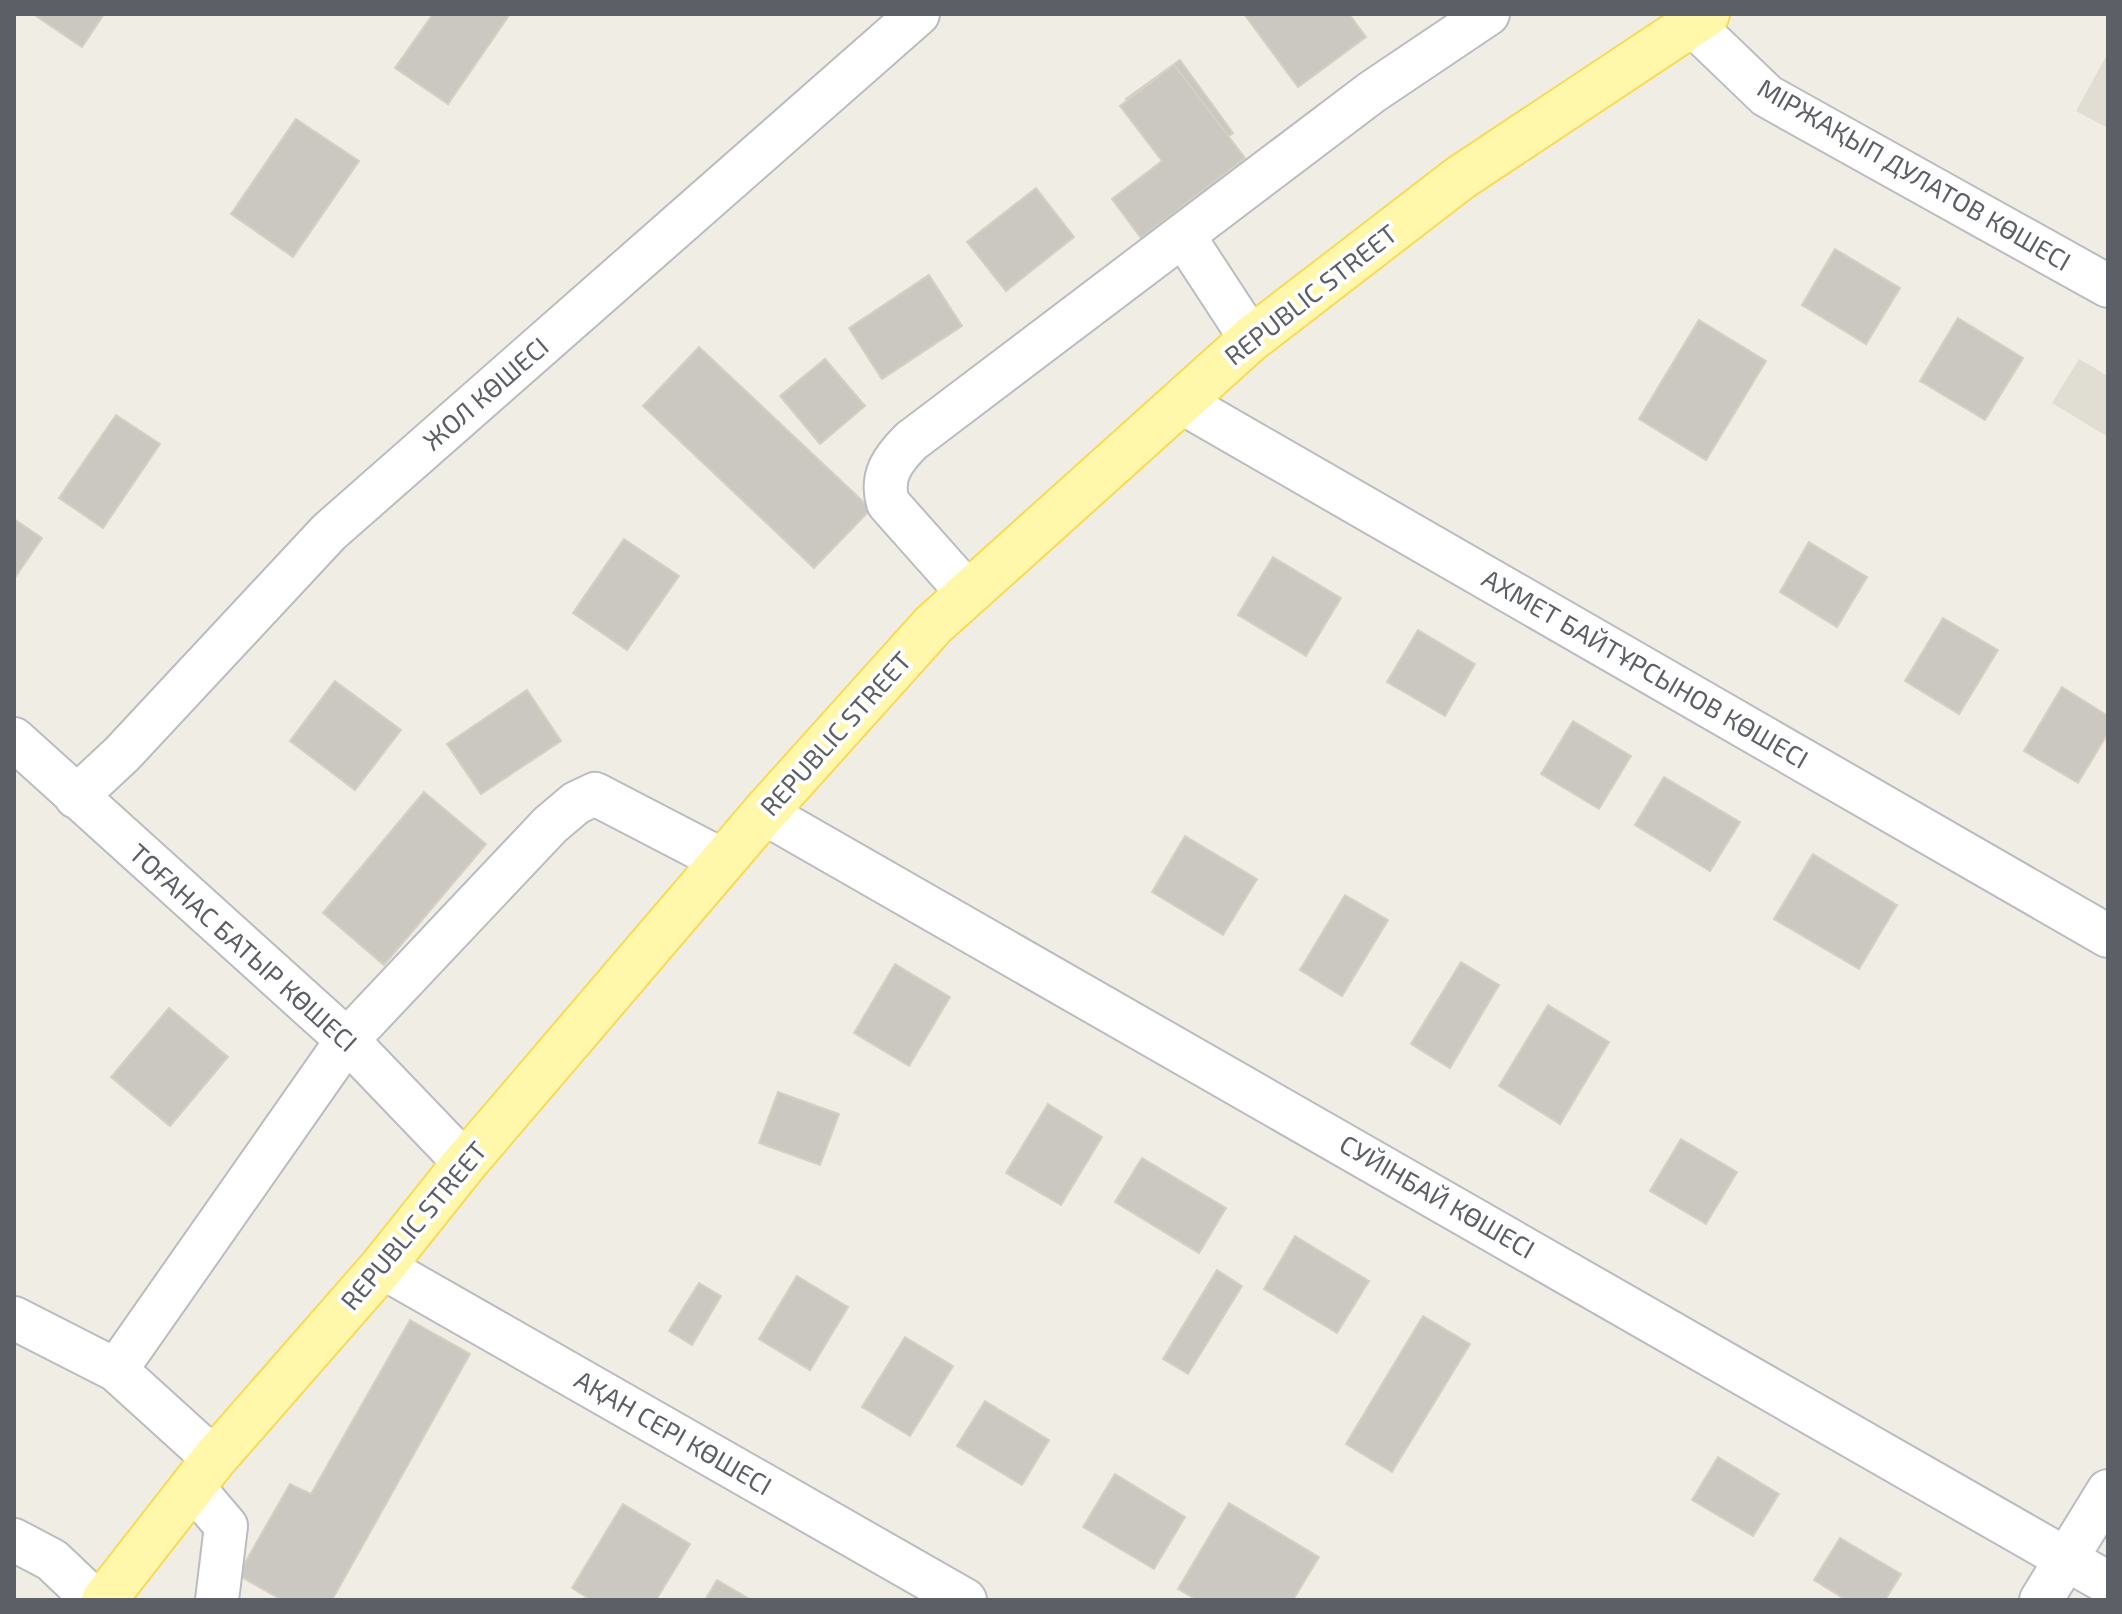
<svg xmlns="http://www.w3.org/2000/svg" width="2122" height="1614" font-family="'Exo 2',sans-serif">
  <rect width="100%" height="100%" fill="#f0eee4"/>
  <g fill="#e0ddd3">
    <polygon points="2108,53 2108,128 2076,111"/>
    <polygon points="2079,359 2108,376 2108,437 2052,403"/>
  </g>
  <g fill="#cbc8c1" stroke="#d5d0c2" stroke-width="2">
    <polygon points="33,14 104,14 82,47"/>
    <polygon points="433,14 510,14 448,104 395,68"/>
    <polygon points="1244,14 1349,14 1366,37 1298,87"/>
    <polygon points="1180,60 1233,133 1180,172 1126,99"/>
    <polygon points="1174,65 1245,158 1141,238 1112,199 1162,161 1120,106"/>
    <polygon points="296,119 359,161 293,257 231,214"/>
    <polygon points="1036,188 1074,237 1006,291 967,242"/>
    <polygon points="1835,249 1900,288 1866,344 1802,305"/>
    <polygon points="929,275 962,326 882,379 849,328"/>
    <polygon points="1958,318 2023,358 1985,420 1920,381"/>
    <polygon points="1699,320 1766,361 1706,460 1639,419"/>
    <polygon points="699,347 871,509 814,568 643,406"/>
    <polygon points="825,359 865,406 820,444 780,396"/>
    <polygon points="116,415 160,444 103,528 59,498"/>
    <polygon points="14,519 42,538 14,579"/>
    <polygon points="624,539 679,576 627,650 573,613"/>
    <polygon points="1809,542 1867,577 1837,627 1780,592"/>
    <polygon points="1273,557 1341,598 1306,656 1238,615"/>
    <polygon points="1943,618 1998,650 1959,714 1905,681"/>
    <polygon points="1418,630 1475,664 1445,716 1387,682"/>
    <polygon points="335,681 401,730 355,790 290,741"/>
    <polygon points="2062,687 2108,716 2108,733 2078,783 2024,751"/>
    <polygon points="527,690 561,741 481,794 447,744"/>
    <polygon points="1573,721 1631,756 1599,809 1541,774"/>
    <polygon points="1664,777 1740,822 1710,871 1635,825"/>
    <polygon points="424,792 486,844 384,965 323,913"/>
    <polygon points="1185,836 1257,879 1223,935 1152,892"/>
    <polygon points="1813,854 1897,905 1859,969 1774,919"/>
    <polygon points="1345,895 1388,920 1342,996 1300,970"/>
    <polygon points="1461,962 1499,985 1450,1068 1411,1044"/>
    <polygon points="895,964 950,997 909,1066 854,1033"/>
    <polygon points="1548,1005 1609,1042 1560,1124 1499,1086"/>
    <polygon points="169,1008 228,1057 170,1126 111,1077"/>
    <polygon points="778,1092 839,1114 820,1165 759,1143"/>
    <polygon points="1048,1104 1102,1137 1061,1205 1006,1173"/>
    <polygon points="1681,1139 1737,1172 1706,1224 1650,1191"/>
    <polygon points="1142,1158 1226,1208 1199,1253 1115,1202"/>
    <polygon points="1295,1236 1369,1281 1337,1333 1264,1289"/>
    <polygon points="1217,1270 1242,1286 1188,1374 1163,1359"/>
    <polygon points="797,1276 848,1307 810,1370 759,1339"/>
    <polygon points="699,1283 721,1296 692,1345 669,1331"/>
    <polygon points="1423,1316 1470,1344 1392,1472 1346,1444"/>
    <polygon points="410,1320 470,1354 332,1600 282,1600 238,1575 290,1484 311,1494"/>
    <polygon points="905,1337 953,1366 910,1436 862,1407"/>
    <polygon points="985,1401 1049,1440 1022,1485 957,1446"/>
    <polygon points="1718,1457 1779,1494 1753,1536 1692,1500"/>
    <polygon points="1115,1474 1185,1517 1154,1569 1083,1527"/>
    <polygon points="1229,1503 1319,1557 1293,1600 1197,1600 1178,1589"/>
    <polygon points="623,1504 690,1544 656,1600 591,1600 572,1588"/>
    <polygon points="1840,1538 1901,1574 1885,1600 1846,1600 1814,1580"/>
    <polygon points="717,1580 751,1600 705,1600"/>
  </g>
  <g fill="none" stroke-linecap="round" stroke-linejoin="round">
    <defs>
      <g id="minor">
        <polyline points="1691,23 1767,96 2108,286"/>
        <polyline points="1183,235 1251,339"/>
        <polyline points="1181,402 2108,936"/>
        <path d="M968 593 888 503C880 476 893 459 911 441L1372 92 1488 14"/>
        <polyline points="14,739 347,1040 465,1163"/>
        <polyline points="76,797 122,754 329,532 918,14"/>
        <polyline points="764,813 2108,1583"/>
        <polyline points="382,1267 965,1600"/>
        <polyline points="14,1318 116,1370 214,1459"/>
        <polyline points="116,1370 347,1040 550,825 576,803 595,794 724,861"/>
        <polyline points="192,1486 226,1526 217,1600"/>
        <polyline points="14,1540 52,1560 94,1600"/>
        <polyline points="2041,1600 2108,1491"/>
      </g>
      <polyline id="major" points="104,1600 214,1459 382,1267 465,1163 764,813 933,625 1251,339 1460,178 1707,14"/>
    </defs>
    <use href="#minor" stroke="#b9bcc1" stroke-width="46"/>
    <use href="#major" stroke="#fad953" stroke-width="48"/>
    <use href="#minor" stroke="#fff" stroke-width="42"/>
    <use href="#major" stroke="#fff8aa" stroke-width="44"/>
  </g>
  <g text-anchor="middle" stroke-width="8" stroke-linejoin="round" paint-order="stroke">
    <g font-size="26" fill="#5c6066" stroke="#fff">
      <text transform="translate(1914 175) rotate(30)" y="9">МІРЖАҚЫП ДУЛАТОВ КӨШЕСІ</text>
      <text transform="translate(1311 295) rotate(-38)" y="9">REPUBLIC STREET</text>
      <text transform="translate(486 394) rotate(-41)" y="9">ЖОЛ КӨШЕСІ</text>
      <text transform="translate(1645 669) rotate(30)" y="9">АХМЕТ БАЙТҰРСЫНОВ КӨШЕСІ</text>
      <text transform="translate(836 734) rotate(-48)" y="9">REPUBLIC STREET</text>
      <text transform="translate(243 948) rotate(42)" y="9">ТОҒАНАС БАТЫР КӨШЕСІ</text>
      <text transform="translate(1437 1197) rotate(30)" y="9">СУЙІНБАЙ КӨШЕСІ</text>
      <text transform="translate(414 1226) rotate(-50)" y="9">REPUBLIC STREET</text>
      <text transform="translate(673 1433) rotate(30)" y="9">АҚАН СЕРІ КӨШЕСІ</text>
    </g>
  </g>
  <rect width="2122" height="1614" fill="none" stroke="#5c6066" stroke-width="32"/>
</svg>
